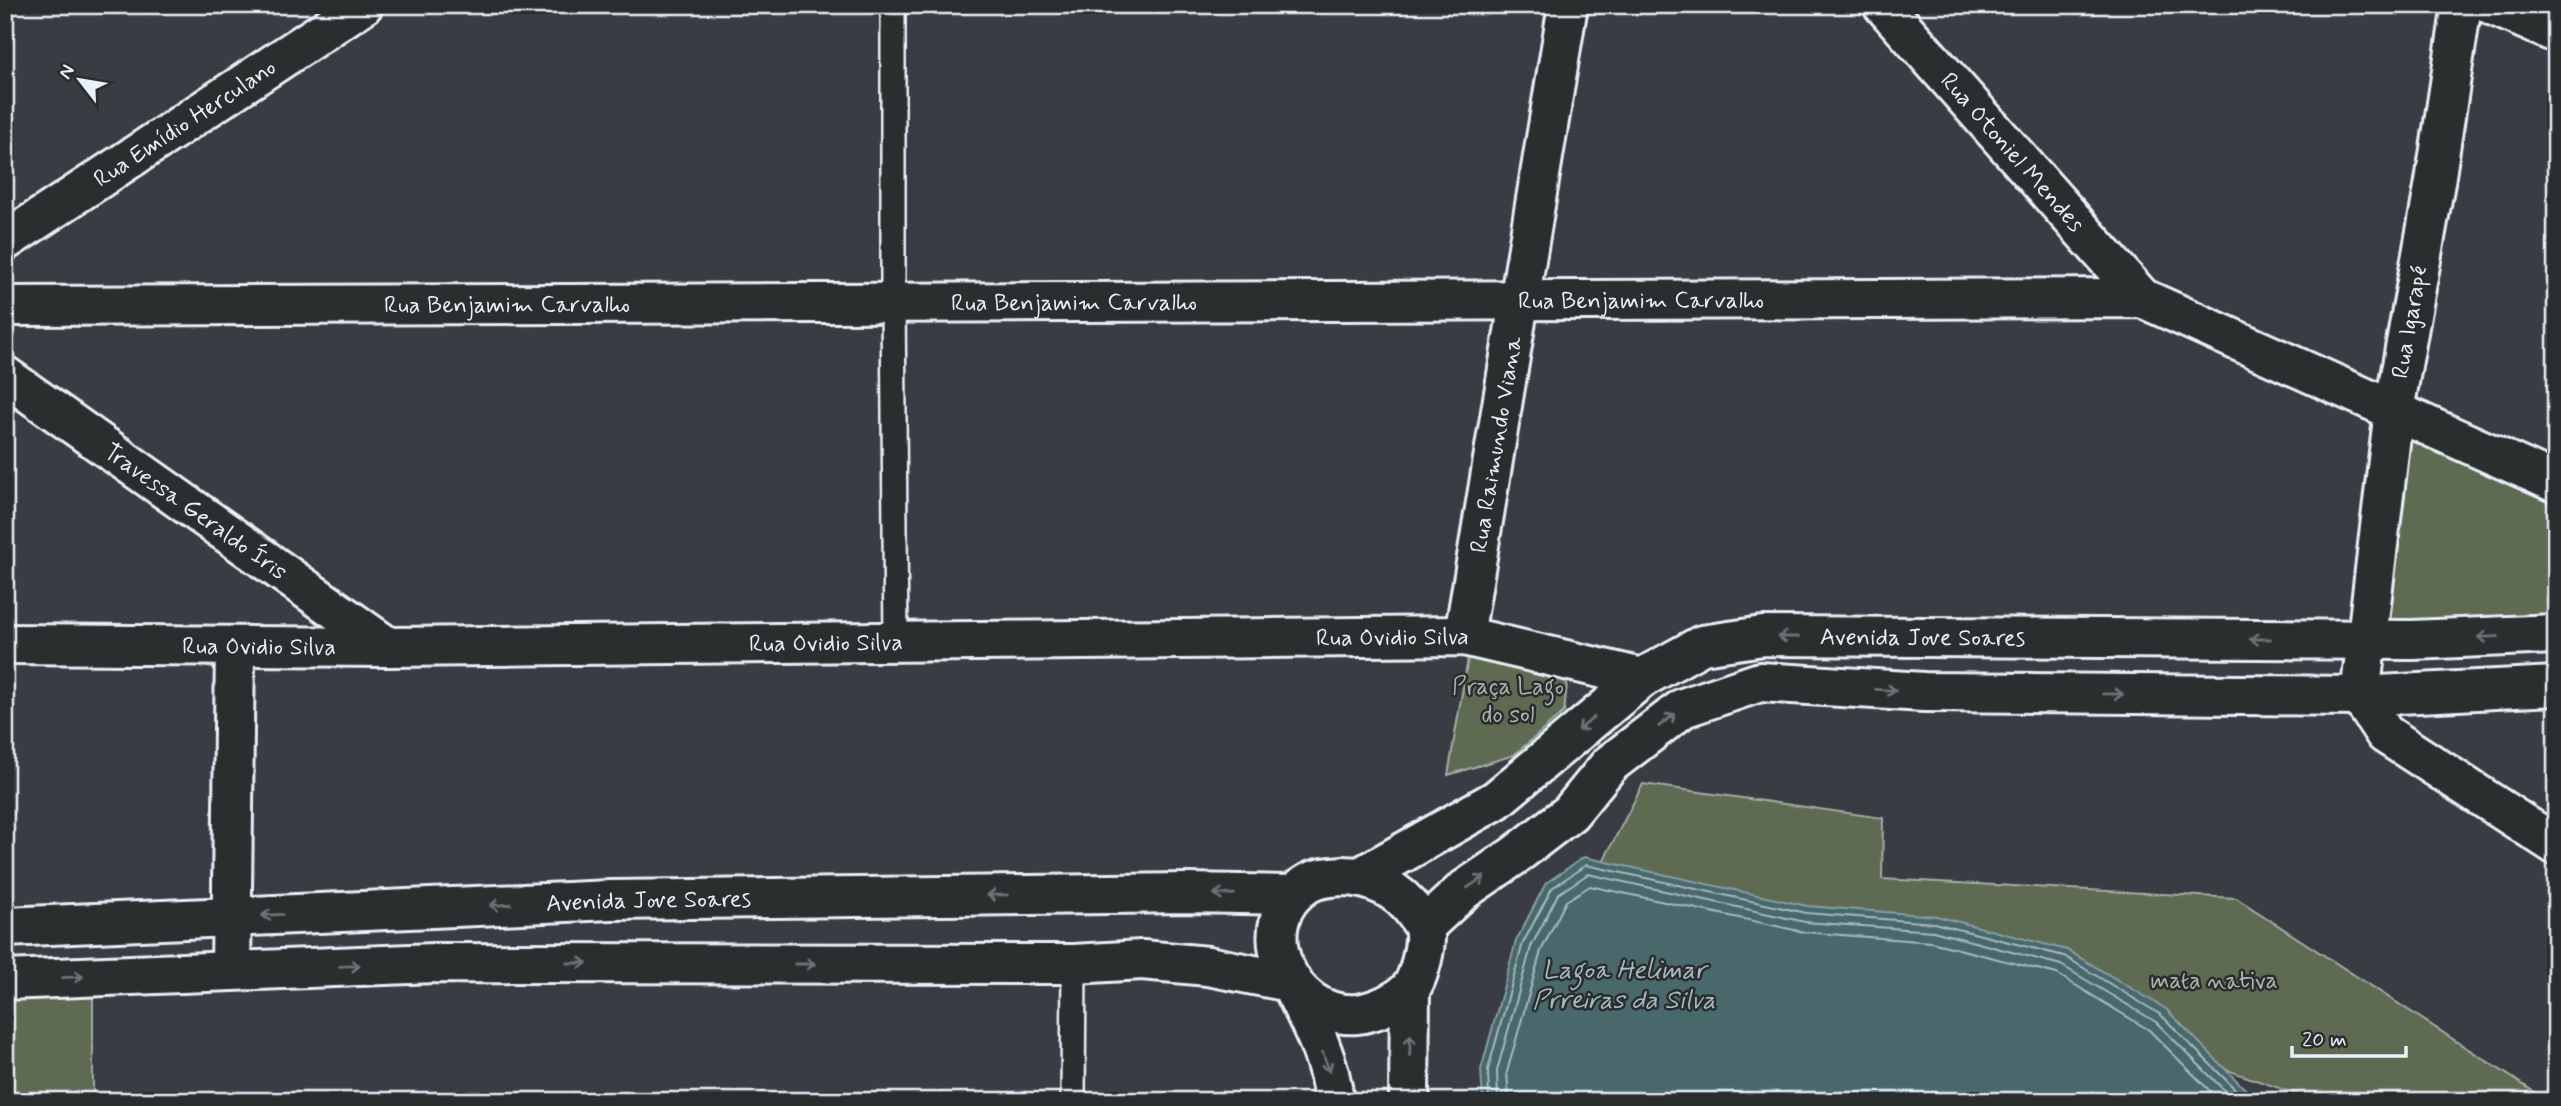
<svg xmlns="http://www.w3.org/2000/svg" width="2561" height="1106" font-family="Mynerve,sans-serif">
  <rect width="100%" height="100%" fill="#393c42"/>
  <filter id="ink" filterUnits="userSpaceOnUse"><feTurbulence type="fractalNoise" baseFrequency=".0143" numOctaves="2"/><feDisplacementMap in="SourceGraphic" scale="14" xChannelSelector="R" yChannelSelector="G"/><feConvolveMatrix kernelMatrix="1 2 1 2 8 2 1 2 1" color-interpolation-filters="sRGB"/></filter>
  <g filter="url(#ink)">
    <g fill="#5e6b53" stroke="#a3aea6" stroke-width="2">
      <polygon points="2410,427 2556,496 2556,625 2384,631"/>
      <polygon points="1470,646 1569,664 1564,712 1514,755 1448,775"/>
      <polygon points="1643,784 1883,818 1882,879 2236,898 2548,1101 2316,1101 1958,976 1597,873"/>
      <polygon points="93,989 93,1101 5,1101 5,991"/>
    </g>
    <polygon fill="#49676c" stroke="#899ea4" stroke-width="2" points="1584,857 1807,906 1936,916 2067,950 2166,1009 2257,1101 1483,1101 1481,1070 1516,941 1546,883"/>
    <g fill="none" stroke-linecap="round" stroke-linejoin="round">
      <g stroke="#a8bac0" stroke-width="2">
        <polyline points="1489,1101 1488,1070 1523,943 1552,888 1586,865 1806,913 1934,923 2064,956 2161,1015 2247,1101"/>
        <polyline points="1498,1101 1497,1071 1531,947 1558,894 1588,874 1805,922 1933,931 2061,965 2156,1022 2235,1101"/>
        <polyline points="1509,1101 1507,1072 1541,951 1566,901 1590,886 1804,932 1931,942 2057,974 2149,1030 2220,1101"/>
      </g>
      <defs>
        <g id="lane">
          <polyline points="893,5 893,301 896,643"/>
          <polyline points="1073,1101 1074,964"/>
        </g>
        <g id="street">
          <path id="s1" d="M1883 5 2142 298"/>
          <polyline points="2462,5 2435,182 2394,410 2360,696 2385,734 2556,845"/>
          <polyline points="2492,5 2556,33"/>
          <path id="s2" d="M5 241 363 5"/>
          <path id="s3" d="M5 306 2142 298 2556 483"/>
          <path id="s4" d="M5 376 388 647"/>
          <path id="s5" d="M1464 636 1568 5"/>
          <path id="s6" d="M5 644 388 647 1464 636 1642 678"/>
          <polyline points="231,971 235,648"/>
          <path d="M1290 982C1309 1020 1330 1058 1334 1101"/>
          <polyline points="1409,1101 1410,989"/>
        </g>
        <g id="secondary">
          <path d="M1343 876C1372 876 1399 890 1416 914 1418 918 1423 923 1424 928 1428 942 1419 978 1410 989 1398 1002 1374 1012 1357 1014 1288 1020 1246 921 1307 884 1318 877 1331 877 1343 876Z"/>
          <path id="s7" d="M1362 876 1496 800 1642 678 1702 645 1763 636 2412 640 2556 634"/>
          <path id="s8" d="M5 927 611 900 1188 893 1292 895"/>
          <polyline points="1424,927 1464,890 1514,856 1570,813 1610,764 1683,708 1760,682 1924,692 2360,696 2556,686"/>
          <polyline points="5,980 435,963 1074,964 1142,960 1208,966 1290,982"/>
        </g>
      </defs>
      <use href="#lane" stroke="#e8f1f8" stroke-width="28"/>
      <use href="#street" stroke="#e8f1f8" stroke-width="44"/>
      <use href="#secondary" stroke="#e8f1f8" stroke-width="44"/>
      <use href="#lane" stroke="#2a2d2e" stroke-width="23"/>
      <use href="#street" stroke="#2a2d2e" stroke-width="38"/>
      <use href="#secondary" stroke="#2a2d2e" stroke-width="38"/>
    </g>
    <defs><path id="oneway-shaft" d="M-6 0H5M1.5-3L5.5 0L1.5 3" fill="none" stroke-width="1.6" stroke-linecap="round" stroke-linejoin="round" transform="scale(1.75)"/></defs>
    <g stroke="#6c7275">
      <use href="#oneway-shaft" transform="translate(1788 637) rotate(-180)"/>
      <use href="#oneway-shaft" transform="translate(2488 637) rotate(178)"/>
      <use href="#oneway-shaft" transform="translate(2260 639) rotate(-180)"/>
      <use href="#oneway-shaft" transform="translate(1886 690) rotate(3)"/>
      <use href="#oneway-shaft" transform="translate(2113 694) rotate(1)"/>
      <use href="#oneway-shaft" transform="translate(1667 720) rotate(-38)"/>
      <use href="#oneway-shaft" transform="translate(1586 724) rotate(139)"/>
      <use href="#oneway-shaft" transform="translate(1476 882) rotate(-34)"/>
      <use href="#oneway-shaft" transform="translate(1224 894) rotate(-179)"/>
      <use href="#oneway-shaft" transform="translate(997 895) rotate(179)"/>
      <use href="#oneway-shaft" transform="translate(500 905) rotate(177)"/>
      <use href="#oneway-shaft" transform="translate(272 915) rotate(177)"/>
      <use href="#oneway-shaft" transform="translate(577 963)"/>
      <use href="#oneway-shaft" transform="translate(805 964)"/>
      <use href="#oneway-shaft" transform="translate(350 966) rotate(-2)"/>
      <use href="#oneway-shaft" transform="translate(73 977) rotate(-3)"/>
      <use href="#oneway-shaft" transform="translate(1410 1045) rotate(-88)"/>
      <use href="#oneway-shaft" transform="translate(1326 1062) rotate(70)"/>
    </g>
  </g>
  <g text-anchor="middle" stroke-width="5" stroke-linejoin="round" paint-order="stroke">
    <g font-size="24" fill="#e8f1f8" stroke="#2a2d2e">
      <text dy="8" stroke="none"><textPath href="#s2" startOffset="215">Rua Emídio Herculano</textPath></text>
      <text dy="8" stroke="none"><textPath href="#s1" startOffset="196">Rua Otoniel Mendes</textPath></text>
      <text dy="8" stroke="none"><textPath href="#s3" startOffset="1636">Rua Benjamim Carvalho</textPath></text>
      <text dy="8" stroke="none"><textPath href="#s3" startOffset="1069">Rua Benjamim Carvalho</textPath></text>
      <text dy="8" stroke="none"><textPath href="#s3" startOffset="502">Rua Benjamim Carvalho</textPath></text>
      <text transform="translate(2409 322) rotate(-80)" y="8">Rua Igarapé</text>
      <text dy="8" stroke="none"><textPath href="#s5" startOffset="194">Rua Raimundo Viana</textPath></text>
      <text dy="8" stroke="none"><textPath href="#s4" startOffset="234">Travessa Geraldo Íris</textPath></text>
      <text dy="8" stroke="none"><textPath href="#s7" startOffset="634">Avenida Jove Soares</textPath></text>
      <text dy="8" stroke="none"><textPath href="#s6" startOffset="1388">Rua Ovidio Silva</textPath></text>
      <text dy="8" stroke="none"><textPath href="#s6" startOffset="821">Rua Ovidio Silva</textPath></text>
      <text dy="8" stroke="none"><textPath href="#s6" startOffset="254">Rua Ovidio Silva</textPath></text>
      <text dy="8" stroke="none"><textPath href="#s8" startOffset="644">Avenida Jove Soares</textPath></text>
    </g>
    <g font-size="24" fill="#aab5ae" stroke="#2a2d2e">
      <text x="1508" y="694">Praça Lago<tspan x="1508" dy="28">do sol</tspan></text>
      <text x="2214" y="988">mata nativa</text>
    </g>
    <g font-size="26" font-style="italic" fill="#a8bac0" stroke="#2a2d2e">
      <text x="1624" y="978">Lagoa Helimar<tspan x="1624" dy="30">Prreiras da Silva</tspan></text>
    </g>
  </g>
  <rect width="2561" height="1106" fill="none" stroke="#2a2d2e" stroke-width="28"/>
  <rect x="14" y="14" width="2533" height="1078" fill="none" stroke="#e8f1f8" stroke-width="2.5" filter="url(#ink)"/>
  <g transform="translate(80 80) rotate(301)" stroke="#2a2d2e" stroke-width="5" paint-order="stroke">
  <path d="M0-5L12 26L0 18L-12 26Z" fill="#e8f1f8"/>
  <text y="-10" font-size="19" font-weight="bold" text-anchor="middle" fill="#e8f1f8">N</text>
  </g>
  <path d="M2292 1046v10h114v-10" fill="none" stroke="#e8f1f8" stroke-width="3.5"/>
  <text x="2302" y="1046" font-size="21" fill="#e8f1f8" stroke="#2a2d2e" stroke-width="5" paint-order="stroke">20 m</text>
</svg>
